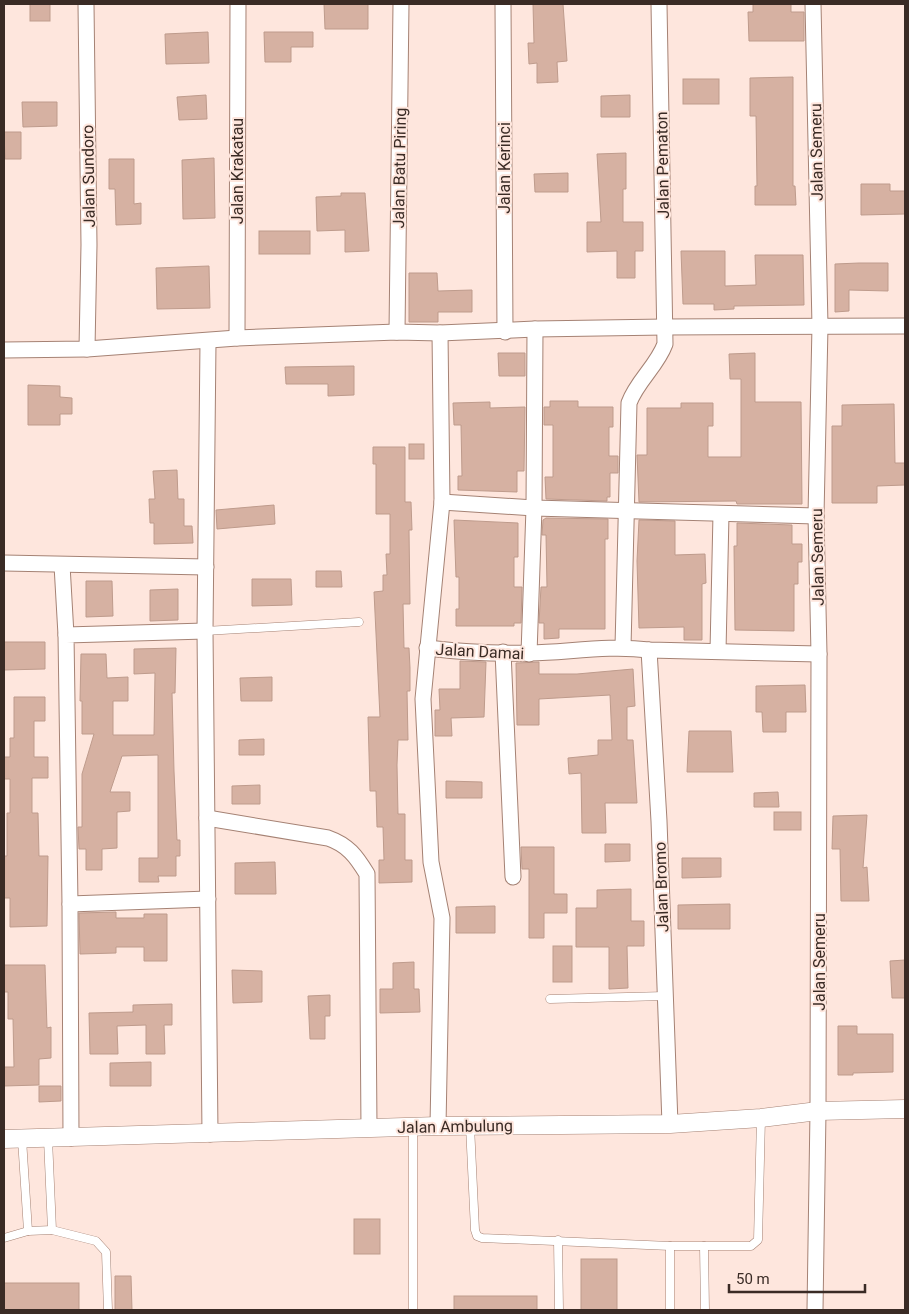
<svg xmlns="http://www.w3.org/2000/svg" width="909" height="1314" font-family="Roboto,sans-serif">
  <rect width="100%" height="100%" fill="#fee6dd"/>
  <g fill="#d6b1a2" stroke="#be9b8c">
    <rect x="30" y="4" width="20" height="17"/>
    <polygon points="324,4 368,4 368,29 325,29"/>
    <polygon points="533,4 563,4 567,61 557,62 558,82 537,83 537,63 529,64 528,43 534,43"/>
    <polygon points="753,4 791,4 791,12 804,12 804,41 749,41 748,12 753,12"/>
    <polygon points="208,32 209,63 166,64 165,34"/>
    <polygon points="264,32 313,32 313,47 291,47 291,62 265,62"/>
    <polygon points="793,77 793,186 795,186 796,205 755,205 755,186 757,186 756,116 750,116 750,78"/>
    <rect x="683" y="79" width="36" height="25"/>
    <polygon points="206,95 207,119 179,120 177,97"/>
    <polygon points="630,95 630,117 601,117 601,96"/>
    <polygon points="22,102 57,102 57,126 23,127"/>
    <polygon points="4,132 21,132 21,159 5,159"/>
    <polygon points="626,153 626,189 623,189 623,222 643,222 643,251 635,251 635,278 617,278 617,251 587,252 587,222 601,222 597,154"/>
    <polygon points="214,158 215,218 183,219 182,160"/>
    <polygon points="109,159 134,159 134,204 141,203 141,224 116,225 115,189 109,189"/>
    <polygon points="568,173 568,192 535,192 534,174"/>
    <polygon points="861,184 890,184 890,191 905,191 905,214 861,215"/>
    <polygon points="341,193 365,193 369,251 345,252 345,230 317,231 316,197 341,196"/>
    <rect x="259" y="231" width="51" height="23"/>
    <polygon points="681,251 725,251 725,286 756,285 755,255 803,255 804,305 734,306 734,309 714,310 714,304 683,304"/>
    <polygon points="859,263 888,263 888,291 849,290 849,311 835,312 835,264"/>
    <polygon points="209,266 210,308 157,309 156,268"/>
    <polygon points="409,273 437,273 438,291 472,290 472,312 438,312 438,322 409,322"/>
    <polygon points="498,353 525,353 525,376 499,376"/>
    <polygon points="755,353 755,402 801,402 802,504 737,504 736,501 639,502 637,455 647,455 647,408 681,408 681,403 713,403 713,426 708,426 708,457 741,457 741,379 730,379 729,354"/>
    <polygon points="354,366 354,395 328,396 328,384 286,384 285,367"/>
    <polygon points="28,385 60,386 60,397 72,398 72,414 60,414 60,425 28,425"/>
    <polygon points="550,401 578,401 578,407 613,407 613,427 609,427 609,456 618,456 618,473 610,473 610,497 607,497 607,501 546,499 545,477 553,477 553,425 544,425 544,407 550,407"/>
    <polygon points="490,402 490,408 525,407 524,471 517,471 517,492 458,490 458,476 462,476 461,425 454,425 453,403"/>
    <polygon points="894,404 895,463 905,463 905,485 877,486 877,503 832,503 832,426 842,426 842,405"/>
    <rect x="409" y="444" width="15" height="15"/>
    <polygon points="373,447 405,447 405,502 411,502 412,530 409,530 410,604 403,604 404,648 409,648 410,668 410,691 407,691 408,740 398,740 397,765 398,814 405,814 405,860 412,860 412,882 379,883 379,860 384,860 383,827 377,827 376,791 370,791 368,717 380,717 374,592 383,591 383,575 387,575 386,554 390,554 390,514 376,514 376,464 373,464"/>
    <polygon points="177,470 178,499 184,499 184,526 192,526 193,543 154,544 154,523 150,523 149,499 155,499 153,471"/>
    <polygon points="274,505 275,524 217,529 216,510"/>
    <polygon points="546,518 608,519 608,539 605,539 605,629 559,629 559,638 544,639 544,623 539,623 541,587 547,587 546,535 542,535 543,520"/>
    <polygon points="454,520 518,523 518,557 514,557 514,587 522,587 521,623 514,623 514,626 456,626 456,609 459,609 459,577 456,577"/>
    <polygon points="639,520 675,521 675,555 705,554 706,583 702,584 702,640 684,640 684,627 639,628 637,561"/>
    <polygon points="737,523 792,525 792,544 802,544 802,562 798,562 798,584 794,584 794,631 735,630 734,546 737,546"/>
    <polygon points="316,571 341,571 342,587 316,587"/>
    <polygon points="252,579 291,579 292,605 252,606"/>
    <polygon points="86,581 112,581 113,616 86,617"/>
    <polygon points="178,589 178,620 150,621 150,590"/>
    <polygon points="4,642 45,642 45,669 4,670"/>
    <polygon points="176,648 175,693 172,693 174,771 177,840 180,840 180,856 176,856 176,876 158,876 159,882 139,882 139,858 158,858 158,755 122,756 110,792 130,792 130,811 117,812 117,848 102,849 102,870 86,870 86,849 79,849 78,827 82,827 82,774 94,734 82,734 82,701 80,701 81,654 106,654 107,678 128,677 128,701 113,701 113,735 154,735 155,673 134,674 134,649"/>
    <polygon points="460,661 486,662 484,717 451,718 452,736 435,736 435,710 440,710 439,689 460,689"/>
    <polygon points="539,662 539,674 577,674 633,669 635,706 627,707 627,740 633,740 637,803 605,803 606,833 582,833 581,773 569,774 568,758 598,755 598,740 612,740 610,695 539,699 539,725 517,725 516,663"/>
    <polygon points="272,677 272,701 241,701 240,678"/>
    <polygon points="805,685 806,712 786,712 786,732 763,732 762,712 756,712 756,686"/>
    <polygon points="14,697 45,697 45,721 34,721 34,757 48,757 48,778 32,778 32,813 38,813 39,856 48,856 47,926 10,927 10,898 4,898 4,856 7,856 7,813 10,813 10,779 4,779 4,757 10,757 10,738 14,738"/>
    <polygon points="689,731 731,731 733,772 687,772"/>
    <polygon points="264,739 264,755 239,755 239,740"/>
    <polygon points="446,781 482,782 482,798 446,798"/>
    <polygon points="260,785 260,804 232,804 232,786"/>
    <polygon points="778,792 779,807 754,807 754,793"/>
    <rect x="774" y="812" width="27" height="18"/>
    <polygon points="867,815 863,868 867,867 869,901 841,901 840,849 832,849 833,816"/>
    <polygon points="605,844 630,844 630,861 605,862"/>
    <polygon points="521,847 554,847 554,894 567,894 567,913 544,913 544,938 529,938 529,869 522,869"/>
    <polygon points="682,858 721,858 721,877 682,878"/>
    <polygon points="275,862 276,894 235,894 235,863"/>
    <polygon points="631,889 631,921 644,921 644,946 627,946 628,988 609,989 609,947 576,947 576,908 597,908 597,890"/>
    <polygon points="730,904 730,929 678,929 678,905"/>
    <polygon points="495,906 495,933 456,933 456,907"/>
    <polygon points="116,912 116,918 144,918 144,914 167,914 167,961 144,961 144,947 116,947 116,953 80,954 79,913"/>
    <rect x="553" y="946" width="19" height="36"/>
    <polygon points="905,960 905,998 892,998 890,961"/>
    <polygon points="414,962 414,989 419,989 420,1012 380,1013 380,989 393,989 393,963"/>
    <polygon points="4,965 45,965 47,1028 51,1027 51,1058 39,1059 39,1085 4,1086 4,1067 14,1067 13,1019 8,1019 8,992 4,992"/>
    <polygon points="232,970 262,971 262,1002 233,1003"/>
    <polygon points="330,995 330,1016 325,1016 325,1039 310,1039 308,996"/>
    <polygon points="172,1004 172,1025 164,1025 165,1054 146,1054 146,1025 117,1026 118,1054 90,1054 89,1013 133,1012 133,1005"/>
    <polygon points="838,1026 857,1026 857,1034 893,1034 893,1072 853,1073 853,1075 838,1075"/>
    <polygon points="151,1062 151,1086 110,1086 110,1063"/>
    <polygon points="39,1086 61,1086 61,1101 39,1102"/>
    <rect x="354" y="1219" width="26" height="35"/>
    <rect x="581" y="1259" width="36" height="51"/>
    <polygon points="115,1276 131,1276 132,1310 115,1310"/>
    <rect x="4" y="1283" width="75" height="27"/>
    <rect x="454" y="1296" width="83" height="14"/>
  </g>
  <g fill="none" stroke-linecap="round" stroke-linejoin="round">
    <defs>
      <g id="service">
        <polyline points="205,631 359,622"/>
        <polyline points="550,999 665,996"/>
        <polyline points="470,1126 475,1230 477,1236 482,1238 670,1246 751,1246 758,1240 761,1118"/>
        <polyline points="22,1139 28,1231"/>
        <polyline points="48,1139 52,1230 96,1241 106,1252 108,1310"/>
        <polyline points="4,1238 28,1231 52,1230"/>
        <polyline points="558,1240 559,1310"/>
        <polyline points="670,1246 670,1310"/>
        <polyline points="704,1246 705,1310"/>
        <polyline points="413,1310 413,1127"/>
      </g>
      <g id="minor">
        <polyline points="86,4 89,245 87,349"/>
        <polyline points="503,4 505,332"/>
        <polyline points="813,4 820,326 816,516 819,654 818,1111 815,1310"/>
        <polyline points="397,332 401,4"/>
        <polyline points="237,338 238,4"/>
        <polyline points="208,342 205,631 210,1134"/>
        <polyline points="4,350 87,349 237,338 397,332 440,333 535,329 665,327 905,326"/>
        <polyline points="442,502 534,508 816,516"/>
        <polyline points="4,563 206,567"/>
        <polyline points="62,565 66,635"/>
        <path d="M623 647 629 403C637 381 657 366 665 344L659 4"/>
        <path d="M427 648C461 652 496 654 530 653 570 652 609 645 649 650L819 654"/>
        <polyline points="649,650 659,821 670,1124"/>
        <polyline points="718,651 721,514"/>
        <polyline points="503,652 513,877"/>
        <polyline points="529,654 534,508 535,329"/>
        <path d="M207 818 328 838C348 845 356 856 367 874L369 1128"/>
        <polyline points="70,904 208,899"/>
        <polyline points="438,1126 442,918 431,862 423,699 442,502 440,333"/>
        <polyline points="71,1138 70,904 66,635 205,631"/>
      </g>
      <polyline id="tertiary" points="4,1139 438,1126 670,1124 761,1118 818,1111 905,1109"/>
    </defs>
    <use href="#service" stroke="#a58274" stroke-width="9"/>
    <use href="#minor" stroke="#a58274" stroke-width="17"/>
    <use href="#tertiary" stroke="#a58274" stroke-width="19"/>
    <use href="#service" stroke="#fff" stroke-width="8"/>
    <use href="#minor" stroke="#fff" stroke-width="15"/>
    <use href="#tertiary" stroke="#fff" stroke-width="18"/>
  </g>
  <g text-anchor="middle" stroke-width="4" stroke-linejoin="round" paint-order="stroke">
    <g font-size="16" fill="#3a2b25" stroke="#fee6dd">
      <text transform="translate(816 152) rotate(-91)" y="6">Jalan Semeru</text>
      <text transform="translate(662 165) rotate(-91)" y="6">Jalan Pematon</text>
      <text transform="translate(399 168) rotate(-89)" y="6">Jalan Batu Piring</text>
      <text transform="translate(504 168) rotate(-90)" y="6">Jalan Kerinci</text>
      <text transform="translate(237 171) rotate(-90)" y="6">Jalan Krakatau</text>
      <text transform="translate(88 176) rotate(-91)" y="6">Jalan Sundoro</text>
      <text transform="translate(817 557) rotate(-91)" y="6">Jalan Semeru</text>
      <text transform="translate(480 651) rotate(3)" y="6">Jalan Damai</text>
      <text transform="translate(661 887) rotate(-92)" y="6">Jalan Bromo</text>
      <text transform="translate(819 962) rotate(-90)" y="6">Jalan Semeru</text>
      <text transform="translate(455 1126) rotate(-1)" y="6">Jalan Ambulung</text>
    </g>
  </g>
  <rect width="909" height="1314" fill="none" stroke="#3a2b25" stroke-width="10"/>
  <path d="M729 1284v8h136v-8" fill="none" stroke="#3a2b25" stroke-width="2.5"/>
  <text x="736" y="1284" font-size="15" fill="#3a2b25" stroke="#fee6dd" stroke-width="4" paint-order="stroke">50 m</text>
</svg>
